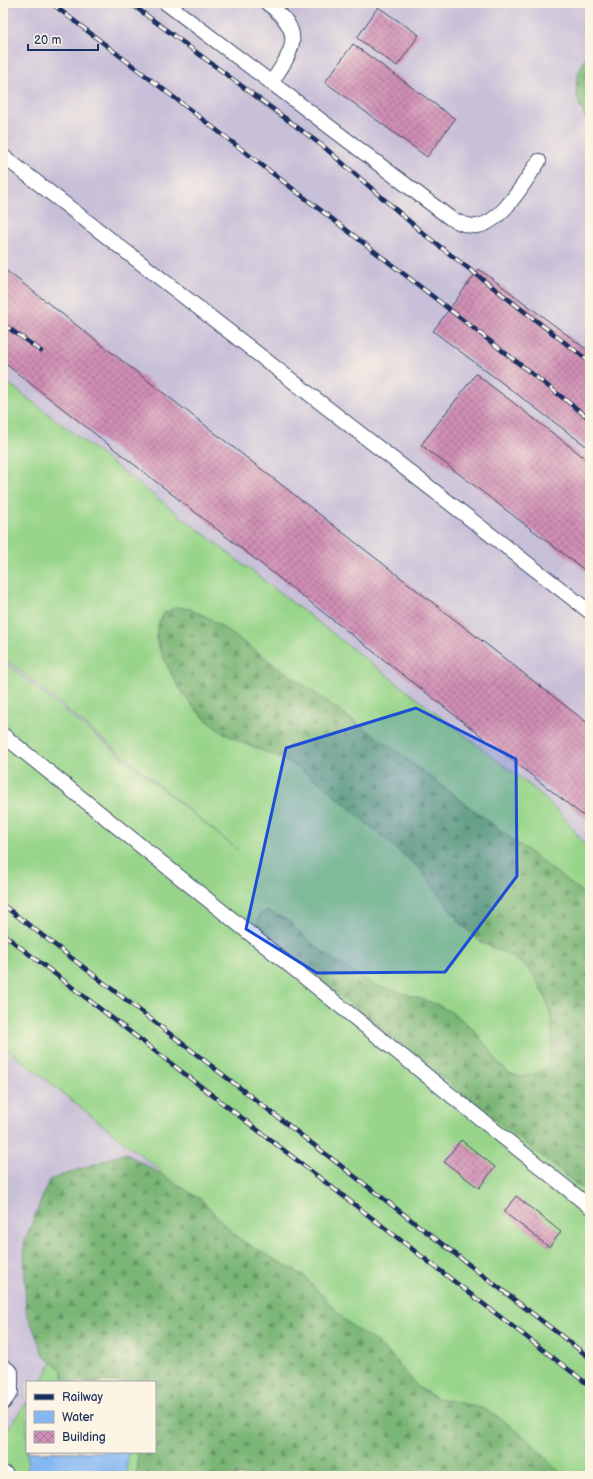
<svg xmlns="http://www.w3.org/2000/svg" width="593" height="1479" font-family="'Balsamiq Sans',sans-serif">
  <defs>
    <pattern id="forest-firs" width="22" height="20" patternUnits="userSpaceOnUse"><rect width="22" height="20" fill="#7ab676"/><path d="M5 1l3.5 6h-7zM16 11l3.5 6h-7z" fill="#639464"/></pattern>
    <pattern id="building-cross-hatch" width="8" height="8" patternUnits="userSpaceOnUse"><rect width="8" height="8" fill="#d08fb4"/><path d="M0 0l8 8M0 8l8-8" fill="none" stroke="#a87596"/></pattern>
  </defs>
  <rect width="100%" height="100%" fill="#fcf5e5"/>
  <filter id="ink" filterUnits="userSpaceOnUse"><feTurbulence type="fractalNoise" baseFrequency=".025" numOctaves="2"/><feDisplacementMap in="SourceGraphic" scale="8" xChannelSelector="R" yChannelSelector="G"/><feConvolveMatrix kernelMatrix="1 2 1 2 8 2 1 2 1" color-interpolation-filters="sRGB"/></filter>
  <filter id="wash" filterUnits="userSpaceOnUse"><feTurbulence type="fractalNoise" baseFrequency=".012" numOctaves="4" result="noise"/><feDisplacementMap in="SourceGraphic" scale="16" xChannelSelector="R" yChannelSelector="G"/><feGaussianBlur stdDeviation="0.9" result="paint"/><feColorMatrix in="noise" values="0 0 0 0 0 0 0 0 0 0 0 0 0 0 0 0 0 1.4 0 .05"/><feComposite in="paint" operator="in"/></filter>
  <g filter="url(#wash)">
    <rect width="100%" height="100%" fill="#f5e1c5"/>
    <g fill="#c8bfd8">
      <polygon points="3,3 590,3 590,883 349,692 237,850 3,661"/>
      <polygon points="3,1046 161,1171 41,1382 27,1382 27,1402 3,1435"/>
    </g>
    <path fill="#98d58a" stroke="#5a8274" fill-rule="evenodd" d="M3 379 538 792 564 817 590 852V1476H3V1435L27 1402V1452H155V1382H41L161 1171 3 1046V661L238 850 3 657ZM177 607 190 609 296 767C276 753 251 748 229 736 198 719 176 688 163 655 161 651 157 645 157 641 156 635 162 621 163 614Z"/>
    <g fill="url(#forest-firs)" stroke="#4a726a">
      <path d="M590 53V125C574 101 570 76 590 53Z"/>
      <polygon points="177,607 190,609 211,619 392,748 590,898 590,1195 263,935 257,924 259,914 268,911 289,921 308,940 338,963 376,986 393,990 436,1004 453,1013 472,1028 488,1047 497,1062 509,1073 521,1077 532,1075 541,1071 548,1063 552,1040 552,1020 546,999 537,980 525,965 511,956 481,942 465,928 451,911 421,870 318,781 292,764 271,754 248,745 229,736 209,722 193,707 179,688 165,661 157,641 157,628 163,614"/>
      <polygon points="125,1153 163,1175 203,1201 226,1226 241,1240 304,1276 345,1320 360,1332 377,1342 391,1355 418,1387 437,1398 482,1408 500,1418 527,1439 564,1476 136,1476 138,1460 137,1452 155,1452 155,1382 64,1382 62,1370 44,1356 26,1311 24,1243 49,1180"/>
    </g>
    <polygon fill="#85b8f2" stroke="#5074a8" points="27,1447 27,1452 128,1452 126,1474 125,1476 28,1476"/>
    <g id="blocks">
      <g fill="url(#building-cross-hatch)">
        <polygon points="378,7 419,35 397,66 357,38"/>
        <polygon points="353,44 455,119 427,157 325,82"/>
        <polygon points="3,268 590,725 590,821 3,362"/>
        <polygon points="479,269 590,352 590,449 433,331"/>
        <polygon points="476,374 590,462 590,574 421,445"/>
        <polygon points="461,1140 495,1167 479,1188 444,1162"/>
        <polygon points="516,1196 561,1232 549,1247 504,1212"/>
      </g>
    </g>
  </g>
  <g filter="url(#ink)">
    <use href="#blocks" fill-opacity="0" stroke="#3c4a6d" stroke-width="1"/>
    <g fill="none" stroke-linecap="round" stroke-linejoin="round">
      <defs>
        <g id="lane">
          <path d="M166 3 450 218C459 222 467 227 477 226 502 223 525 181 539 161"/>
          <path d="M267 3C306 32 294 49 271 83"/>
          <polyline points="3,156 590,612"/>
          <polyline points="3,735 590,1207"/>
          <polyline points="3,1366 11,1372 11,1392 3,1403"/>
          <polyline points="5,1476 6,1474"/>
        </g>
      </defs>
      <use href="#lane" stroke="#3c4a6d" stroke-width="16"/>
      <use href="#lane" stroke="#fff" stroke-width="14"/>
      <defs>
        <g id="rail">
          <polyline points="51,3 413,281 590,419"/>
          <polyline points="130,3 324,147 425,235 590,362"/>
          <polyline points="3,324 41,351"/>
          <polyline points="3,905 590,1358"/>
          <polyline points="3,934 590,1386"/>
        </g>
      </defs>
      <use href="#rail" stroke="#1b2f5e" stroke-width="4.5"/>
      <use href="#rail" stroke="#fcf5e5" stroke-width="3" stroke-dasharray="9" stroke-linecap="butt"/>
    </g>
  </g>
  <path fill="#1d4ed8" fill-opacity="0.2" stroke="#1d4ed8" stroke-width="3" stroke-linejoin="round" d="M416 708 516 759 517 876 445 972 317 973 246 929 286 748Z"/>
  <rect width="593" height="1479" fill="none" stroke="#fcf5e5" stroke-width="16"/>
  <rect x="26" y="1381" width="130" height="72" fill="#fcf5e5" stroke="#a2a6af"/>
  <rect x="34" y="1394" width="20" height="6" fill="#1b2f5e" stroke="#a2a6af"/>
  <text x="62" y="1401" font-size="12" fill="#1b2f5e">Railway</text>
  <rect x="34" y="1411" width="20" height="12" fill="#85b8f2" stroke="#a2a6af"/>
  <text x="62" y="1421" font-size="12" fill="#1b2f5e">Water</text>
  <rect x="34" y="1431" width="20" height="12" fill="url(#building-cross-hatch)" stroke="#a2a6af"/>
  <text x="62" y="1441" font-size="12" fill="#1b2f5e">Building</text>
  <path d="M28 44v6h70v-6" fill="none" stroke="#1b2f5e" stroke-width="2"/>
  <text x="34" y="44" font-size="12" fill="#1b2f5e" stroke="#fcf5e5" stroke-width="3" paint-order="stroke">20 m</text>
</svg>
